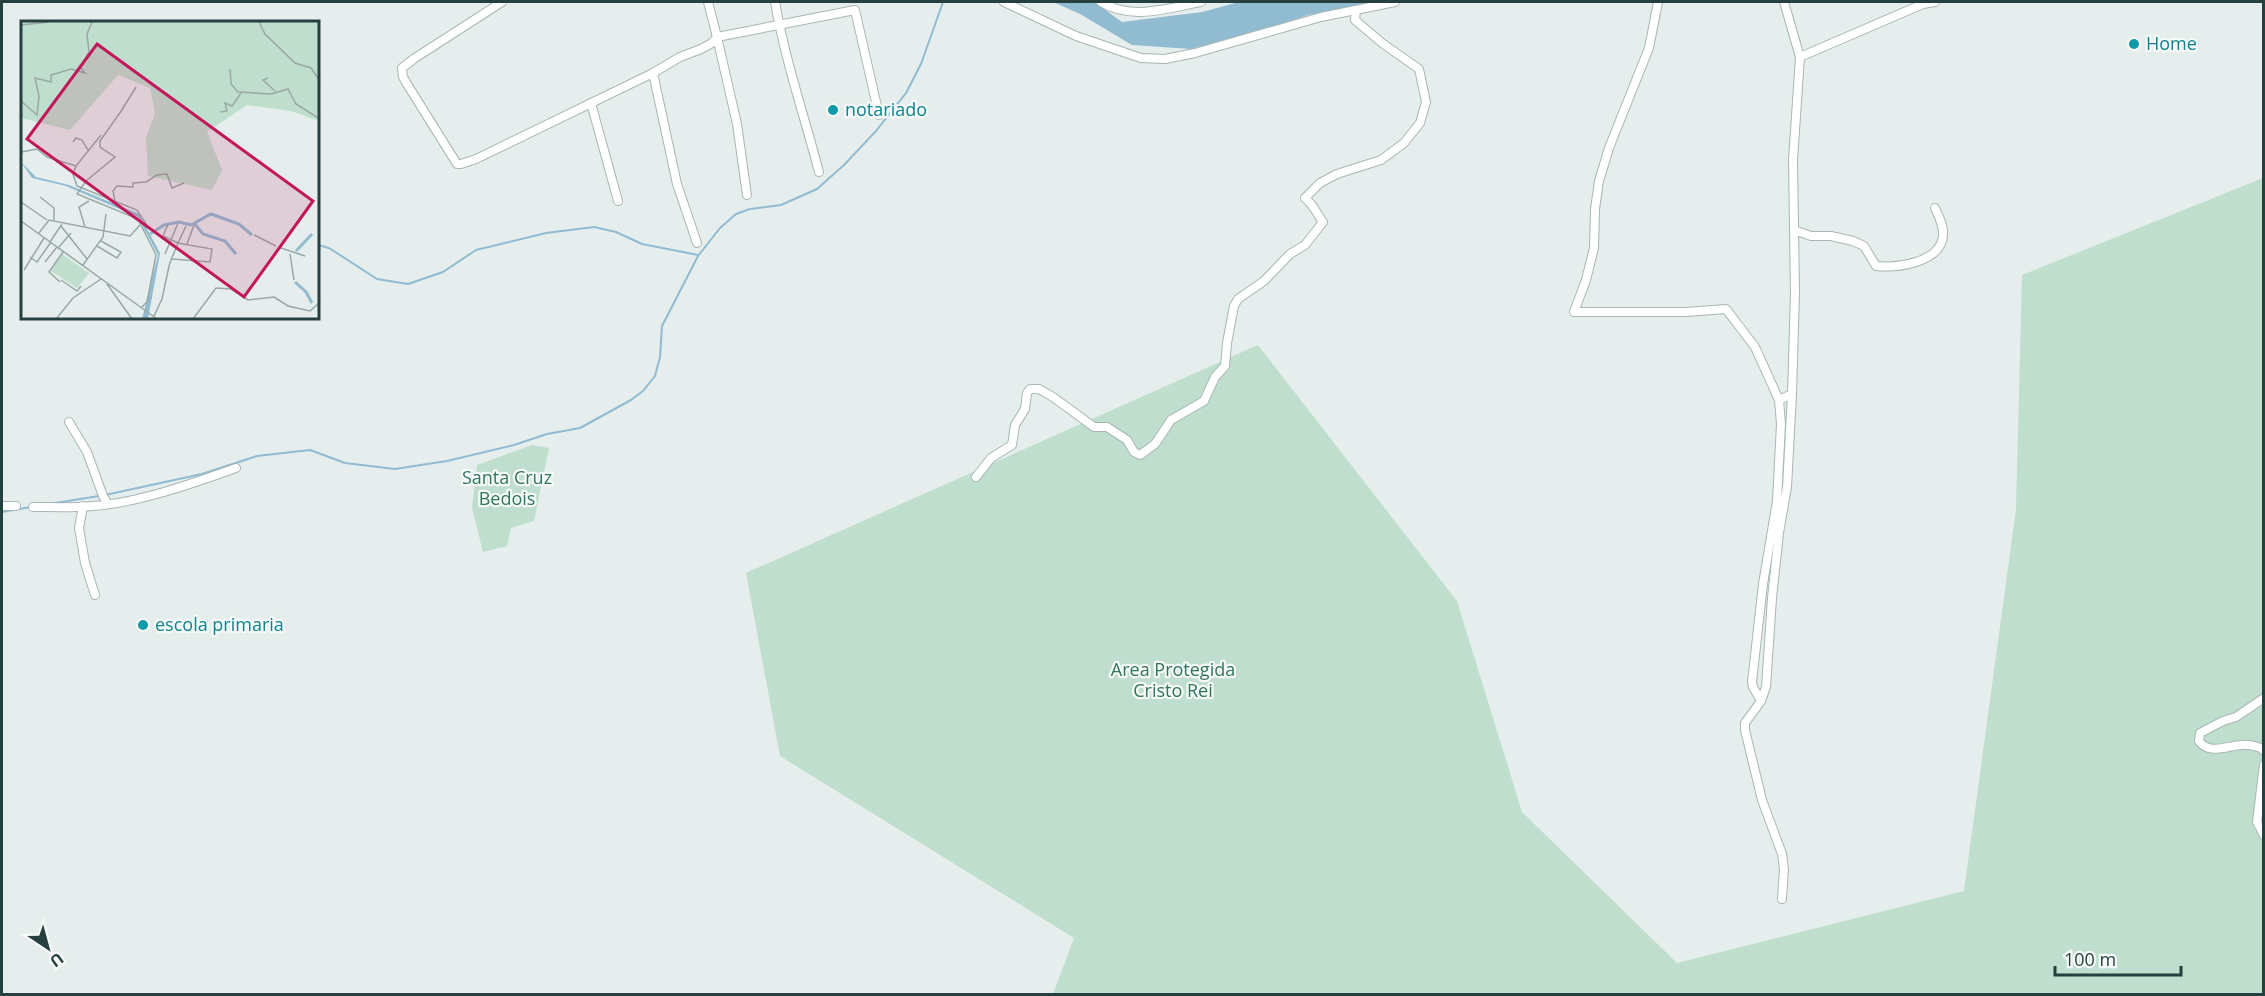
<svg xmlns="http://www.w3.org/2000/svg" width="2265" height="996" font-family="'Open Sans',sans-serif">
  <rect width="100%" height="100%" fill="#e5eeec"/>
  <g fill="#bfdecd">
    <polygon points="2263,178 2263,994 1053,994 1074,938 780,756 746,573 1258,345 1457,601 1522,812 1677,963 1964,891 2016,509 2022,275"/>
    <polygon points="532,445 549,448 534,521 511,528 507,546 483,552 472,508 477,465"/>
  </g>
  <polygon fill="#90bbd1" points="1053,2 1094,2 1122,22 1202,12 1239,2 1374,2 1308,15 1239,38 1191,49 1132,45 1080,14"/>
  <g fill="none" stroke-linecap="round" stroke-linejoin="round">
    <g stroke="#90bbd1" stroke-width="2">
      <polyline points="318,245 329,248 377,279 408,284 443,272 476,250 546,233 594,227 616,232 642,244 698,255"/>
      <polyline points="105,495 202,474 257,456 310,450 345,463 395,469 447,461 514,445 547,434 580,428 631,400 643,391 655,376 660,357 662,326 698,256 720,228 736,214 750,209 781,205 817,189 844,165 876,131 906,93 921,64 943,2"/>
      <polyline points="55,503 99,496"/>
      <polyline points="2,512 31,507"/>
    </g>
    <defs>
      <g id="street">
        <polyline points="502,2 415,58 402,68 403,77 407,84 457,164 461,164 476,159 653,73 680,57 701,49 712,43 717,37 708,2"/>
        <path d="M775 2C785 60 804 115 819 172"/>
        <polyline points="1004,2 1076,36 1141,58 1165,59 1195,53 1321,17 1395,2"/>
        <path d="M1101 2C1132 21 1168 8 1201 2"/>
        <polyline points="1658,2 1649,48 1609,148 1599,181 1595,209 1594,248 1586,280 1574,312 1686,312 1726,309 1755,347 1779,400 1781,424 1777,501 1763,584 1752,682 1753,687 1761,701"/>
        <polyline points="1784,2 1800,57 1923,4 1935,2"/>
        <polyline points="653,73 677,184 697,243"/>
        <polyline points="591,103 618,201"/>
        <polyline points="747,195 737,124 717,37 855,10 879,115"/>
        <path d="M1794 230 1811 236H1831L1853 241 1864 246 1876 266C1897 268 1940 263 1943 236 1944 226 1939 217 1935 208"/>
        <polyline points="1779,400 1792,394 1795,293 1793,160 1800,57"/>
        <polyline points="69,422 87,452 103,496 108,504"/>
        <path d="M976 477 991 458 1012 445 1015 425 1025 409 1027 393 1030 389H1039L1053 397 1094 427H1107L1127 440 1134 452 1140 455 1155 444 1171 420 1204 401 1215 377 1225 366 1227 343 1234 306 1238 299 1264 281 1290 254 1305 245 1323 222C1317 214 1313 204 1305 198L1320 183 1337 174 1381 160 1404 143 1420 123 1426 102 1419 69 1382 43 1355 20 1356 10"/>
        <polyline points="2,506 16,506"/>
        <polyline points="83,506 79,528 85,563 95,595"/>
        <path d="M33 507C53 507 74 508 93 506 138 503 194 483 236 468"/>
        <path d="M2264 698 2236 717 2223 721 2200 733 2199 741C2209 755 2227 746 2241 745 2248 744 2255 746 2261 748L2264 751"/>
        <polyline points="2264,765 2257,822 2264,835"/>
        <polyline points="1782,899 1784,869 1782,854 1762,800 1745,730 1745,723 1761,701 1766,687 1772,598 1779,533 1787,487 1792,394"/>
      </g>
    </defs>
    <use href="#street" stroke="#a8b6b4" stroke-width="10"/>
    <use href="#street" stroke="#fff" stroke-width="8"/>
  </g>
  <g fill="#0f9aa8" stroke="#f6faf9" stroke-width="2">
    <circle cx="2134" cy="44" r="6"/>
    <circle cx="833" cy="110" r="6"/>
    <circle cx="143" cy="625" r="6"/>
  </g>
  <g text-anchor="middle" stroke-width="4.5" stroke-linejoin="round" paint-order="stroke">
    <g font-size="18" fill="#0d838f" stroke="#f6faf9" text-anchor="start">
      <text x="2146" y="50">Home</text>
      <text x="845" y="116">notariado</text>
      <text x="155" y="631">escola primaria</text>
    </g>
    <g font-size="18" fill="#307658" stroke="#f6faf9">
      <text x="507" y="484">Santa Cruz<tspan x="507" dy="21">Bedois</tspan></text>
      <text x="1173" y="676">Area Protegida<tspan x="1173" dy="21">Cristo Rei</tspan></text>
    </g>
  </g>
  <g transform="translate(21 21)">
    <rect width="298" height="298" fill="#e5eeec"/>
    <path d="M0 1H298V100L270 90 226 84 186 111 201 149 191 169 127 155 125 117 134 92 129 67 97 54 49 109 0 97ZM41 233 68 252 56 267 30 250Z" fill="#bfdecd"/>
    <path d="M0 141 15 156 48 164 118 193 139 232 127 298H121L137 234 117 196 45 165 11 157Z" fill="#90bbd1"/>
    <path fill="none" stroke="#90bbd1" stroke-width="3" d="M174 203 182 213 204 220 215 233M129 213 143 204 158 201 170 204 190 193 218 203 231 214M275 230 291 213M274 261 285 271 291 282"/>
    <path fill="none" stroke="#98a8a6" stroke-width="1.5" d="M238 1 244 13 274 42 290 47 299 60M0 4 28 1M209 48 210 63 217 71 250 73 267 68 275 83 299 98M247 57 242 59 254 70M0 80 16 94 18 75 14 57 30 61V54L50 48 64 52 59 46 68 31 66 13 71 1M103 86 79 120V126L94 136 65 160 56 173 117 198 135 234 126 281 120 287M102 87 115 66M199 91 206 90 204 82 211 85 220 72M52 121 55 117 61 119 67 129M0 131 16 128 26 136 55 145 52 153 56 165 116 189 127 206M55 145 80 114M19 176 33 187V199M94 180 92 170 96 165 112 166V162L125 161 136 154 146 153 151 167 163 162M0 181 26 199M0 200 136 298M147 203 142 215 157 222 165 205M40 205 66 238M64 206 58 186 68 180M18 212 28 199 109 215 119 204M233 214 255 225M29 221 41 203M166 223 173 204M76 225 96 237 100 231 80 220M257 226 284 235M37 227 50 212M144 233 157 202M269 233 273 259M9 236 16 241 30 221M24 241 36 226M62 244 82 216 85 193M3 249 23 217M40 259 56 270 60 265M39 261 28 251 42 231M86 263 111 298M133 295 141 278 148 245 150 239 157 222 191 228 189 241 151 238M35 298 52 277 80 258M172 298 195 267 210 268 227 279 253 276 267 285 289 290 299 281"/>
    <path fill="#c2185b" fill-opacity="0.15" stroke="#c2185b" stroke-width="3" d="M76 23 292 180 223 276 6 118Z"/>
    <rect width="298" height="298" fill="none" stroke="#25403e" stroke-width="3"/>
  </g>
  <rect width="2265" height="996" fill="none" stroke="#25403e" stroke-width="6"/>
  <g transform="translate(48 948) rotate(144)" stroke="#f6faf9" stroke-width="4.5" paint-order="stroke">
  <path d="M0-4.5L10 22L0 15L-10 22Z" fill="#25403e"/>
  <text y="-9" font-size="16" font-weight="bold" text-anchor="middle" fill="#25403e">U</text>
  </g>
  <path d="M2055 966v9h126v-9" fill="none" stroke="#25403e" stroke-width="3"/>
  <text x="2064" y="966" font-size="18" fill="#25403e" stroke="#f6faf9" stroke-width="4.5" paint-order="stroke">100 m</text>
</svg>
